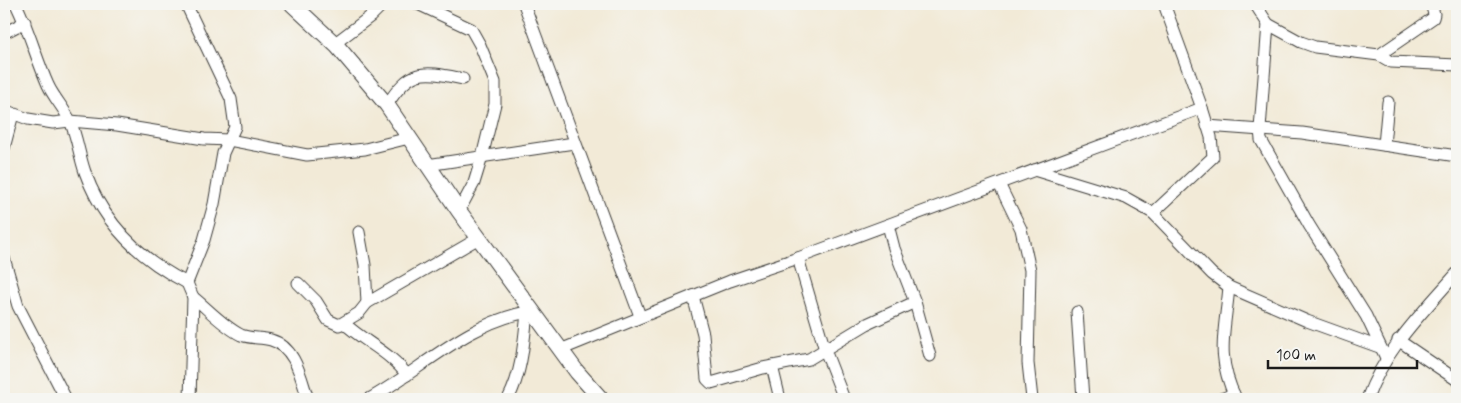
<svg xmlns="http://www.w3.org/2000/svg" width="1461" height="403" font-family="Mynerve,sans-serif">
  <rect width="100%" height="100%" fill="#f6f6f2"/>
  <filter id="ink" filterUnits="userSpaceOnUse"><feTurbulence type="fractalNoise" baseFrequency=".02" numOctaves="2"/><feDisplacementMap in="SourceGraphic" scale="10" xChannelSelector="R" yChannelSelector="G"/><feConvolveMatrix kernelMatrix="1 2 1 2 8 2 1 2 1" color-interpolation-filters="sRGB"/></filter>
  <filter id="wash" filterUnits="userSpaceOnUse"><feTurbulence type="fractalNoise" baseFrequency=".0096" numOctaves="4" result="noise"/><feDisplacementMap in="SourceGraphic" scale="20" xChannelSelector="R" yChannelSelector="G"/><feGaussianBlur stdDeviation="1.12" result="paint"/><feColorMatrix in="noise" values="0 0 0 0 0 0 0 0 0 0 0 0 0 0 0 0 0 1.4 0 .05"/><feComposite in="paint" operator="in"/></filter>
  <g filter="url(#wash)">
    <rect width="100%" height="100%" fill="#f2ead7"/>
  </g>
  <g filter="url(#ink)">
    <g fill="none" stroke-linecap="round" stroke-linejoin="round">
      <defs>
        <g id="street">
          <path d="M16 4C29 30 36 58 48 85 54 98 64 108 70 121 77 136 79 155 85 172 103 223 138 258 187 283"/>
          <polyline points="186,4 231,99 235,127 223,153 214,204 204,240 187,283 193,297 190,399"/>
          <polyline points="418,4 471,29 480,45 495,82 495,104 482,157 474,183 459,211"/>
          <polyline points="524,4 640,316"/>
          <polyline points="1255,4 1268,24 1260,129 1261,140 1309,225 1366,316 1386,358"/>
          <polyline points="1268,24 1301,42 1315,47 1379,55 1391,62 1457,65"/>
          <polyline points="4,33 25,22"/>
          <polyline points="334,44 371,16 383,4"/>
          <polyline points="1379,55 1433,18 1434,14 1431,4"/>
          <path d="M387 105C411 67 423 71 463 79"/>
          <polyline points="4,110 28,119 53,123 70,121 117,125 204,139 229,140 307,155 365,149 409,138"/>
          <polyline points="1207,126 1302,133 1457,156"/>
          <polyline points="1384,145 1388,102"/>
          <polyline points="4,148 13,114"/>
          <polyline points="427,165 574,143"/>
          <polyline points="1034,170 1126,198 1153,213 1212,274 1229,287 1307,321 1379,347"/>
          <polyline points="999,184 1021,229 1030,270 1028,363 1032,399"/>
          <polyline points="1153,213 1213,157 1211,137 1202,108 1164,4"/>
          <polyline points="888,225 894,248 915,302 930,356"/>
          <polyline points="359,232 365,265 367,303"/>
          <polyline points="4,258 18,306 66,399"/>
          <polyline points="798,258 825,350 844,399"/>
          <polyline points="298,283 316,301 328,320 339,325 359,313 367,303 479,238"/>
          <path d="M1229 287C1225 333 1215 355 1236 399"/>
          <polyline points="693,296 703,334 707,379 711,383 763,368 809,359 867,324 915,302"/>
          <path d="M193 297C208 309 223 326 241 335 251 339 261 337 271 340 296 347 301 379 308 399"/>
          <polyline points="1077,312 1083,399"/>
          <path d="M344 323C364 342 390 352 407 375"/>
          <polyline points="1398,340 1457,380"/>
          <polyline points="560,350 730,281 798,258 1202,108"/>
          <polyline points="772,366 780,399"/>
          <path d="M369 399C421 370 467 323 527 312"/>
          <path d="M508 399C522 373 524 342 527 312L530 309"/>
          <polyline points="1221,399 1234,394"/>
          <path d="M1367 399C1385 349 1422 313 1457 273"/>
        </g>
        <polyline id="secondary" points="292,4 337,46 387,105 459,211 577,372 601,399"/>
      </defs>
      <use href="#street" stroke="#3c3b38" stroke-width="13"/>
      <use href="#secondary" stroke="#3c3b38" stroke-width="17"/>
      <use href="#street" stroke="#fff" stroke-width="11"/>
      <use href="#secondary" stroke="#fff" stroke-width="15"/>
    </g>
  </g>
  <rect width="1461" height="403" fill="none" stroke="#f6f6f2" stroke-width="20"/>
  <path d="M1268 360v8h149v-8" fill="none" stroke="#1c1c1c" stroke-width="2.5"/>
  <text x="1276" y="360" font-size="15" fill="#1c1c1c" stroke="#f6f6f2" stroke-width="4" paint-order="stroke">100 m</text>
</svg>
